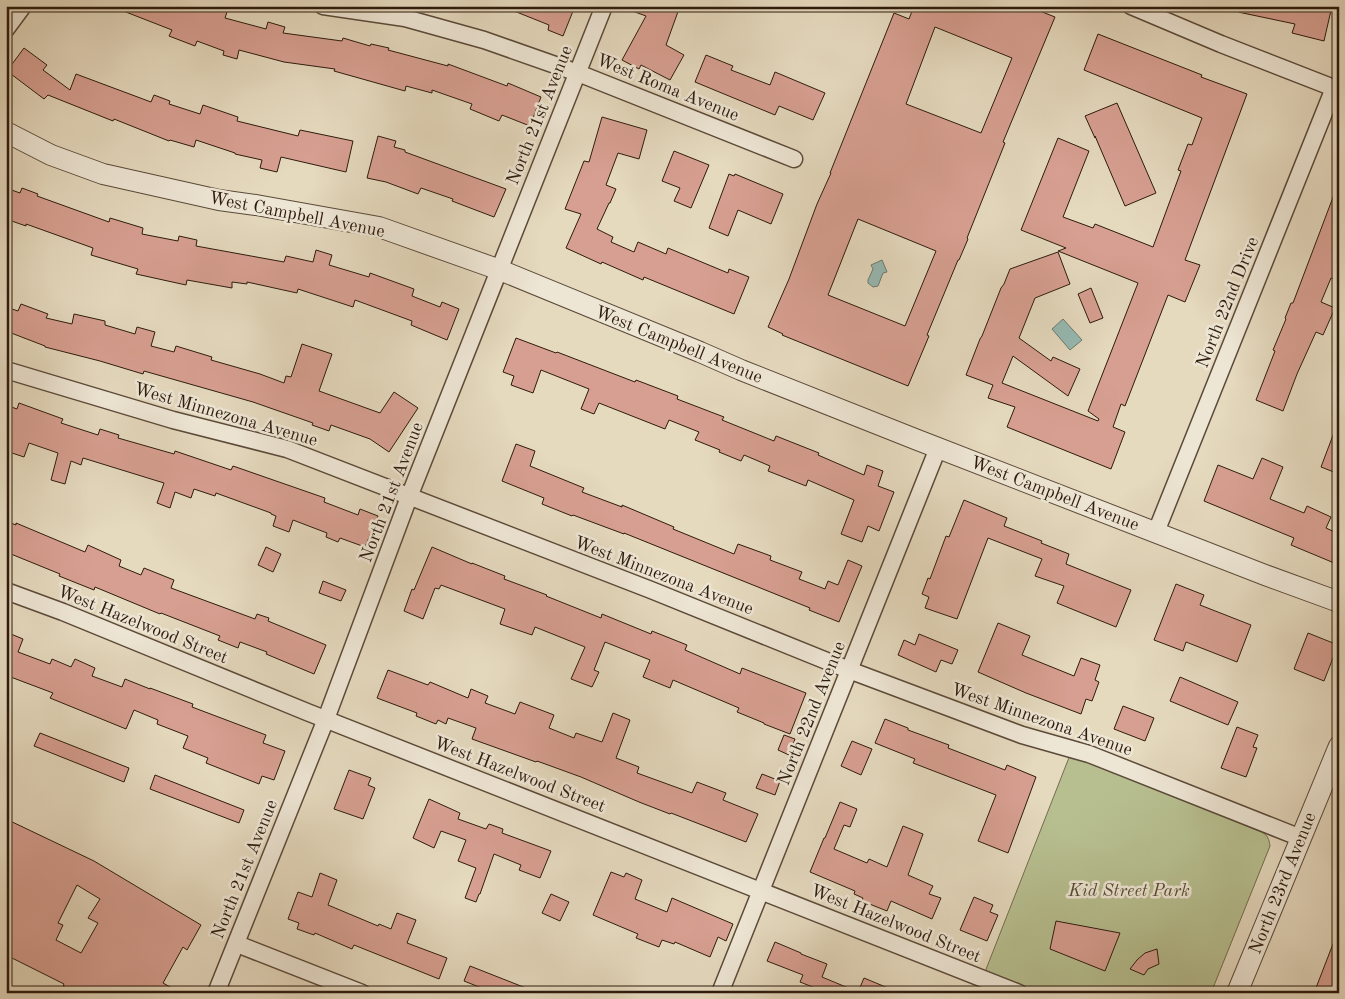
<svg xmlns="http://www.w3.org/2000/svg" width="1345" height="999" font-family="'Old Standard TT',serif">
  <rect width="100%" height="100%" fill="#e5d9be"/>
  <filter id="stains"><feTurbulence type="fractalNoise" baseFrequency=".004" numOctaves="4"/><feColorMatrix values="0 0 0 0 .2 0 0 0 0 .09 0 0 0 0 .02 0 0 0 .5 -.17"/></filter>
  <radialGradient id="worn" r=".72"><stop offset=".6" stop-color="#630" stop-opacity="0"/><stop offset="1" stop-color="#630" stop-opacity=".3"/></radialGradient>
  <path fill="#b7bf90" stroke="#726d4e" d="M1070 755 1262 832C1268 836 1269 839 1270 846L1211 993H1025L983 977Z"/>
  <g fill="#96bab3" stroke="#6c7a71">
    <polygon points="882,260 887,272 883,273 878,286 873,287 868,283 868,280 873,269 871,265"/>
    <polygon points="1063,319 1082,340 1070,350 1052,329"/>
  </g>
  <g fill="#d79f91" stroke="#2d1b0d" fill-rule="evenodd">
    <polygon points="113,6 210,6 227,12 225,18 266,29 268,22 285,27 283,33 342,41 343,38 370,46 371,44 389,48 388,50 448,66 448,64 507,86 508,83 541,97 530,126 502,115 499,121 470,109 472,104 432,90 432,93 406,86 405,91 334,71 335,69 284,62 239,50 237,59 223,55 224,51 197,41 195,46 169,36 172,30 113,7"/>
    <polygon points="505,6 575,6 563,36 548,30 549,25 504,7"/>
    <polygon points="624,6 680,6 666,45 684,55 670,80 641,65 639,69 622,60 646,16 624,8"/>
    <path d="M914 6H1027L1055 17 1003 142 1005 143 967 238 968 239 959 260H958L927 335 929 336 908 386 782 335 783 334 768 327 789 279 817 204 831 173H830L894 13 909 19ZM935 27 1012 58 981 133 906 104ZM858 219 936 251 905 326 828 295Z"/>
    <polygon points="1239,6 1332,6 1324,41 1292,33 1295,24 1238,12"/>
    <polygon points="1098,34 1202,75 1201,77 1247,94 1185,260 1200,265 1185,302 1168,295 1125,406 1121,404 1113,427 1125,432 1111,469 1007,427 1015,407 988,398 993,385 966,375 980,339 982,336 1001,288 1004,284 1010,269 1058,252 1070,284 1035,298 1019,338 1051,361 1053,357 1080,369 1068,396 1013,356 1002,383 1098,421 1099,419 1088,411 1138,283 1058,251 1066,248 1021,230 1058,138 1089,151 1063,217 1093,228 1095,224 1153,247 1181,171 1178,170 1188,144 1192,145 1202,118 1084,70"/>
    <polygon points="24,48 47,65 43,70 70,90 76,74 151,102 154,95 170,101 169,104 200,114 203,105 238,117 237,121 298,136 300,130 353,141 346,172 281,157 277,172 260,168 262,160 235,154 235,153 196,140 194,147 170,140 169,141 114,119 113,121 48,95 44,99 7,71"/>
    <polygon points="706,55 733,66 731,70 770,85 775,72 825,93 813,120 779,106 775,115 695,82"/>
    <polygon points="1117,103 1156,193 1125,206 1095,136 1095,138 1085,116"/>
    <polygon points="602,117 647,130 639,159 618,153 606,185 616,189 610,203 609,203 597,229 613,237 611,242 634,252 638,242 666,254 668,248 728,273 729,269 749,277 734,314 644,277 643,280 602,262 601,264 566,248 581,214 565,209 584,161 589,162"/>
    <polygon points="378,136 396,141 394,147 405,150 405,152 506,189 494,217 452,201 453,199 421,188 418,194 386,182 367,178"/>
    <polygon points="674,151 709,165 691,208 674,201 680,188 662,181"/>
    <polygon points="729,174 734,176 735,174 783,194 771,224 738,210 728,236 709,228"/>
    <polygon points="1338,184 1339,184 1339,281 1331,278 1321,302 1335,308 1323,335 1316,332 1297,374 1283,411 1256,400 1275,351 1273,350 1286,319 1285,318 1291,303 1293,303"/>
    <polygon points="6,188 20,193 22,188 38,194 37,196 109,222 110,218 143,228 142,234 178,241 179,236 197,240 196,246 284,262 286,256 313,262 316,250 332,255 329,265 369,277 370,273 414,289 412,296 440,307 442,302 459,309 447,340 411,325 412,321 355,300 353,307 298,289 297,293 247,282 247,284 232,282 232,288 187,280 186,285 136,274 138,269 91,255 93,248 26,224 26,226 6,219"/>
    <polygon points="1091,288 1103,318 1090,323 1078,294"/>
    <polygon points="21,304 48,314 46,318 72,324 74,314 105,321 105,325 135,334 137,327 155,332 151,346 174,352 176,346 212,357 211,360 260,374 284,383 286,376 291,377 302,344 332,354 319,391 380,413 394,392 418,408 389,452 370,439 331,425 329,431 312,425 313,423 253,402 144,371 143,374 100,361 45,347 45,346 6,331 6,307 18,311"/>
    <polygon points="516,338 556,353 557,352 635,382 636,380 678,396 677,399 724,417 722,420 774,441 776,436 819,453 818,455 864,475 867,465 883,471 878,486 894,492 879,531 868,526 862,542 841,534 854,500 808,480 806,486 768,471 770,466 744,455 741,461 719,452 720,450 695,440 699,432 669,420 665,429 599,403 594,414 581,409 589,389 541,370 533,393 511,385 514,376 503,372"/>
    <polygon points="19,403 63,419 61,423 98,435 100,429 119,435 118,438 174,454 175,451 231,470 233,466 325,498 324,502 358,515 360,509 378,516 365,547 340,538 338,542 326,537 327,533 293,520 289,532 273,526 276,516 271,514 271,513 216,493 215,496 194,489 191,498 175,492 170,508 157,503 164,483 83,458 81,465 71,461 65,484 51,480 58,453 29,443 24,457 6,451 6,405 17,409"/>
    <polygon points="1338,422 1339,423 1339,474 1321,467"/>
    <polygon points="516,444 535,451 530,466 584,488 582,492 622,507 622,505 674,527 673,529 734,554 738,544 771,556 770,560 802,572 799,579 825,589 828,581 838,585 848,560 862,566 839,622 809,610 810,608 624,533 624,534 573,515 572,516 542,504 544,498 502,481"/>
    <polygon points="1262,458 1283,467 1270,499 1304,513 1307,506 1331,517 1326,528 1339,534 1339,565 1291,545 1294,538 1204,501 1218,465 1253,479"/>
    <polygon points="964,500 1007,518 1004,526 1042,541 1041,543 1069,554 1066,564 1131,590 1116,627 1057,603 1064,586 1035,576 1042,559 988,538 957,619 925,608 929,597 922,594 928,578 930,579 946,536 949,537"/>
    <polygon points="6,521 16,525 16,523 85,552 88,545 121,560 119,566 141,575 144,568 174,580 171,588 255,619 257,614 269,618 268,621 326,645 314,674 266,654 267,652 240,642 238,648 218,640 220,636 161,613 160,614 95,587 94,590 59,576 60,574 6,552"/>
    <polygon points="266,547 281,554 273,572 258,565"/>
    <polygon points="432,547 472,564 472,563 505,576 504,579 547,595 546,596 601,618 602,614 651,634 652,631 687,645 685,650 740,674 742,668 806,693 790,734 764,724 764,723 737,712 739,708 673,680 670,688 643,677 650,660 605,642 594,670 599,672 592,687 571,679 585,647 535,627 532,635 500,624 505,609 441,585 439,589 435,588 423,619 404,611 412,589 414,590"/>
    <polygon points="323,581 346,590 341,601 319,593"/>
    <polygon points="1176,584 1204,595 1200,605 1251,625 1237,662 1186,642 1183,651 1154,640"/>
    <polygon points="998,623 1030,636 1022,655 1074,676 1081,658 1100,665 1095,680 1099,682 1092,701 1086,699 1081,714 1026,693 978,672"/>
    <polygon points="6,632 23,639 18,652 50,664 52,659 71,667 75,659 95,668 92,676 122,687 125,679 150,689 150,688 193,704 192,707 266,735 263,743 285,751 274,780 262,776 259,784 206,763 208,758 183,748 188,736 157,724 158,720 134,710 126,729 50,698 53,693 8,676 6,679"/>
    <polygon points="1308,633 1338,645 1324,681 1294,669"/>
    <polygon points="919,634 958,650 952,664 941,660 936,672 898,655 904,640 915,645"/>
    <polygon points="388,670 428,685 430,682 468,698 471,689 488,696 485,703 515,714 520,702 554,715 549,728 574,738 576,733 602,742 613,713 630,720 616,758 639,767 637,773 692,793 697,782 726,793 723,800 758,814 746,842 671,813 670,814 639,802 581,777 537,761 536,762 472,739 476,728 448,718 446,724 438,720 436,724 416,716 417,713 377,698"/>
    <polygon points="1180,677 1238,702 1228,725 1170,701"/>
    <polygon points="1123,706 1154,718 1145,741 1114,729"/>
    <polygon points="885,719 908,728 908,730 949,745 948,748 1005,770 1007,765 1036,777 1008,853 978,841 996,795 913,763 915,759 875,743"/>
    <polygon points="1237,727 1258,735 1253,747 1257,748 1246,777 1221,768"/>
    <polygon points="40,733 129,768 124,782 34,746"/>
    <polygon points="784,735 795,739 789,755 778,750"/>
    <polygon points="852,741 872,749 861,775 841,766"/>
    <polygon points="349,770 371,778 368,785 375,788 363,819 334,809"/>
    <polygon points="762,774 780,781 775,795 756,788"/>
    <polygon points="155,775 244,810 239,823 150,789"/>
    <polygon points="429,799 460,813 458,819 486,829 489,824 503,829 502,833 551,851 540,878 519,870 521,865 494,854 480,894 479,894 476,902 465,898 476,868 458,861 466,840 441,831 434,848 413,838"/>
    <polygon points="840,802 857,809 850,827 844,825 834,849 867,863 869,859 887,867 903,826 923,834 908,875 933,886 929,894 941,898 932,919 891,901 887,911 862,901 863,898 854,894 855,891 810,872 824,838 825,838"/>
    <path d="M6 819 94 861 201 925 187 950 183 947 163 983 181 993H75L63 986 64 984 6 955ZM77 885 100 899 88 918 98 923 81 953 56 940 63 925 58 923Z"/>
    <polygon points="611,872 624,877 626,873 642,880 635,899 667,912 672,898 733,924 726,941 718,937 710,957 675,942 674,944 662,940 659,947 636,938 638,934 593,915"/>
    <polygon points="320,873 337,880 328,905 378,926 379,924 391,929 397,913 416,920 407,943 447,958 439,979 354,945 352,949 315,933 314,935 297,929 299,923 288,919 298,892 312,897"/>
    <polygon points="551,894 569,902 560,921 542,913"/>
    <polygon points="974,897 993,905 990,912 998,915 987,941 960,930"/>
    <polygon points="1056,921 1120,933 1105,971 1050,949"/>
    <polygon points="1338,931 1339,993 1314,993"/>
    <polygon points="775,942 801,953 801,954 827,964 822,977 858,992 864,978 900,993 828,993 800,982 803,975 767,961"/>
    <polygon points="1157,949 1159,964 1148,969 1144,975 1130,969 1137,960 1145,953"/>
    <polygon points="470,966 536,992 536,993 494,993 464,981"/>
  </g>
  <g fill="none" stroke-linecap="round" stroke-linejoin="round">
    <defs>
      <g id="minor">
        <polyline points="323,6 405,18 484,40 578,73 794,159"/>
        <polyline points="1131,6 1221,44 1339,90"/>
        <polyline points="6,29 23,6"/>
        <polyline points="6,370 173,420 287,449 651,590 849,670 1022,735 1089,754 1301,838"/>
        <polyline points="1156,532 1334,88"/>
        <polyline points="6,591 63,612 307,712 1019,993"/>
        <polyline points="237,944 362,993"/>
        <polyline points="216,993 326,719 409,497 604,6"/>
        <polyline points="720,993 938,448"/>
      </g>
      <g id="tertiary">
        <polyline points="6,132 51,155 103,174 219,200 256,205 379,227 500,270 700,352 741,370 915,439 1265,575 1339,602"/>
        <polyline points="1237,993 1339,746"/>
      </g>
    </defs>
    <use href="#minor" stroke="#5b4a39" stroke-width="19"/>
    <use href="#tertiary" stroke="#5b4a39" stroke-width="22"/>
    <use href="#minor" stroke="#eee6d5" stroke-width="16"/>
    <use href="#tertiary" stroke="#eee6d5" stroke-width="20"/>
  </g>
  <g text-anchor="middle" stroke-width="5" stroke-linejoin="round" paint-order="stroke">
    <g font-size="18" fill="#2d1b0d" stroke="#eee6d5">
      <text transform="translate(668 87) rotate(22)" y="6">West Roma Avenue</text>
      <text transform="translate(539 115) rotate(-68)" y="6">North 21st Avenue</text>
      <text transform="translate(297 214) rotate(11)" y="6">West Campbell Avenue</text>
      <text transform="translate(1227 302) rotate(-68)" y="6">North 22nd Drive</text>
      <text transform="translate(679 344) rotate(22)" y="6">West Campbell Avenue</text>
      <text transform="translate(226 414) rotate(16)" y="6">West Minnezona Avenue</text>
      <text transform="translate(391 492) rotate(-69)" y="6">North 21st Avenue</text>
      <text transform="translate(1055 493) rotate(21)" y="6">West Campbell Avenue</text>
      <text transform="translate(664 575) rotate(21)" y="6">West Minnezona Avenue</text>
      <text transform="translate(143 624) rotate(22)" y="6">West Hazelwood Street</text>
      <text transform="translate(811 713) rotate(-68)" y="6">North 22nd Avenue</text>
      <text transform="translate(1042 719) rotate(19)" y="6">West Minnezona Avenue</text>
      <text transform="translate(520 774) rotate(21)" y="6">West Hazelwood Street</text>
      <text transform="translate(244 869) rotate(-68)" y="6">North 21st Avenue</text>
      <text transform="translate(1282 883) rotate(-68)" y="6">North 23rd Avenue</text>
      <text transform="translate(896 923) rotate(22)" y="6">West Hazelwood Street</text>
    </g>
    <g font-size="18" font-style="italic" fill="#564c34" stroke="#eee6d5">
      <text x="1129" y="896">Kid Street Park</text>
    </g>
  </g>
  <rect width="1345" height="999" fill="none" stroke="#e5d9be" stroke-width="25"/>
  <rect x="8" y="8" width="1330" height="984" fill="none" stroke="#2d1b0d" stroke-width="2.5"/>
  <rect x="12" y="12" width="1320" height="974" fill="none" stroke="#2d1b0d"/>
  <rect width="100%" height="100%" filter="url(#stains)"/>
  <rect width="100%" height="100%" fill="url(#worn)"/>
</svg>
